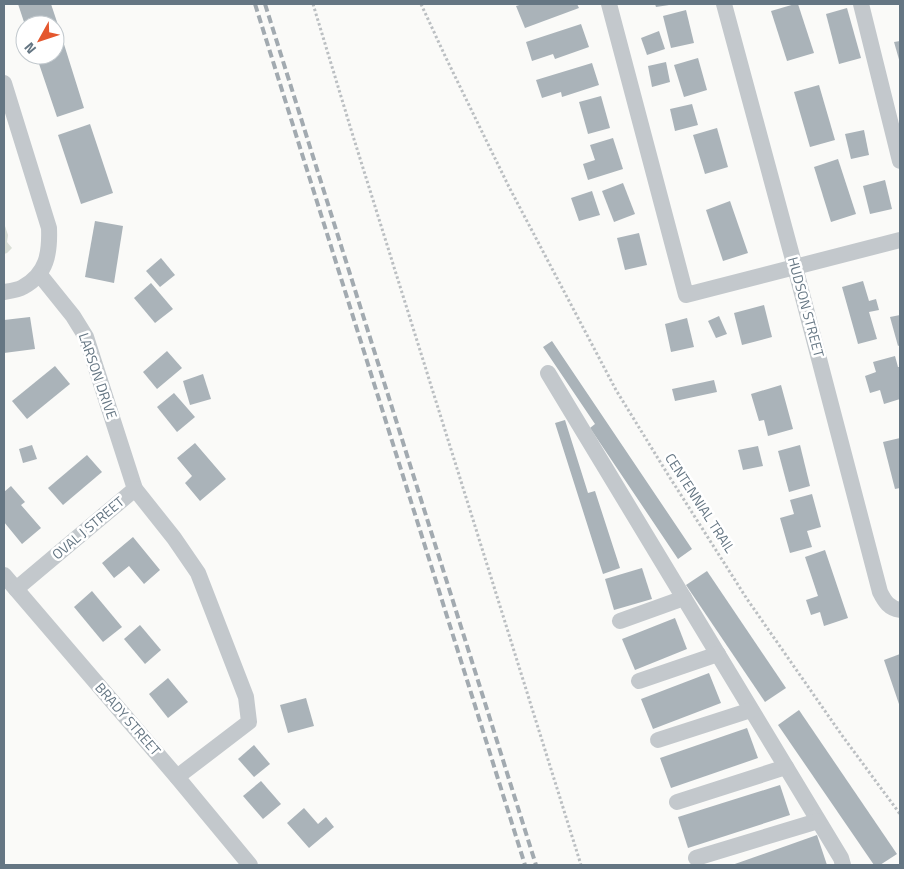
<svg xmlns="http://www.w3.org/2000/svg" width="904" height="869" font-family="'Titillium Web',sans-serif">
  <rect width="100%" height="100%" fill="#fafaf8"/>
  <polygon fill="#dadfd7" points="4,223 8,235 7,242 12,248 7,253 4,254"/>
  <g fill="#aab3b9">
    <polygon points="18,4 51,4 58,25 55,26 55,25 25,25"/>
    <polygon points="523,4 577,4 579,8 525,28 516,6"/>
    <polygon points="655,4 669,4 669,5 656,7"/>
    <polygon points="795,4 798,4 814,53 787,61 771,11"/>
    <polygon points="847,8 861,58 839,64 826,14"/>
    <polygon points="686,10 694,43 671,48 663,16"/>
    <polygon points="581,24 589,47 555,59 553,54 532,61 526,42"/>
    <polygon points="659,31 665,49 647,55 641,38"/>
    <polygon points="63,41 84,108 57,117 36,55 55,55 55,44"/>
    <polygon points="900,41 900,63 894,42"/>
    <polygon points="698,58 707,90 684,97 674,65"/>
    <polygon points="666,62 670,82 652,87 648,66"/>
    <polygon points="592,63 599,85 562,97 561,92 542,98 536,80"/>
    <polygon points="819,85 835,140 810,147 794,92"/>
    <polygon points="601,96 610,128 588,134 579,102"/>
    <polygon points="692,104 698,125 675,131 670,109"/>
    <polygon points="90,124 113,193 81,204 58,135"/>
    <polygon points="717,128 728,167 705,174 693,135"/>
    <polygon points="864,130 869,155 851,159 845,134"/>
    <polygon points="613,138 623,169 588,180 583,164 595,160 590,145"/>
    <polygon points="838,159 856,214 831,222 814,167"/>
    <polygon points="885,180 892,209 870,214 863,186"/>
    <polygon points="623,183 635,214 614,222 602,191"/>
    <polygon points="592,191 600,215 579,221 571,198"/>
    <polygon points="730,201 748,253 723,261 706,210"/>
    <polygon points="95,221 123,226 114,283 85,277"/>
    <polygon points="639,233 647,265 625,270 617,238"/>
    <polygon points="161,258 175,275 160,287 146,271"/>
    <polygon points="863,281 869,301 876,299 879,310 869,312 877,339 858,344 842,287"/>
    <polygon points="151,283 173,309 155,323 134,298"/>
    <polygon points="764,305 772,337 742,345 734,313"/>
    <polygon points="900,315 900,345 898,346 890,317"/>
    <polygon points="719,316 727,334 716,338 708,321"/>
    <polygon points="30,317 35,349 4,353 4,320"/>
    <polygon points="687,318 694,347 671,352 665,324"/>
    <polygon points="552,341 692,549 678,559 590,428 595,424 543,347"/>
    <polygon points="167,351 182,368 157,389 143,372"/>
    <polygon points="895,356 898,367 900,367 900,399 884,404 880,390 870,393 865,376 876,372 873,362"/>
    <polygon points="55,366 70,384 27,419 12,401"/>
    <polygon points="203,374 211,399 190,405 183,381"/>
    <polygon points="714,380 717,392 675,401 672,389"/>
    <polygon points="781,385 793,429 768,436 764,420 759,421 751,394"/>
    <polygon points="174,393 195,417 177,432 157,407"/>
    <polygon points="565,420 588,493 595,491 620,568 603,574 555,423"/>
    <polygon points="900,438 900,488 895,489 883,442"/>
    <polygon points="195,443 226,479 200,501 185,483 192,476 177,458"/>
    <polygon points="32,445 37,459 23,463 19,449"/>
    <polygon points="800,445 810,486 789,492 778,451"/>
    <polygon points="758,446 763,466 743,470 738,450"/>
    <polygon points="87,455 102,472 63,505 48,488"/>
    <polygon points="11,486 25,502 21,505 41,528 22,544 4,522 4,492"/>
    <polygon points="812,494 821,527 807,531 812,547 790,553 780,518 794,514 790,500"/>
    <polygon points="133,537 160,570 144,584 129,566 114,578 102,563"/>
    <polygon points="825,550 848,618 824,626 820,612 811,615 806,600 818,596 805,557"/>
    <polygon points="642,568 652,599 614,610 605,579"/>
    <polygon points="707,571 786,688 765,702 686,585"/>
    <polygon points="92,591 122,627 103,642 74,607"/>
    <polygon points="675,618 687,649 635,670 622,639"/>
    <polygon points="140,625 161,650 145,664 124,639"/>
    <polygon points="900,654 900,707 884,660"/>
    <polygon points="709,673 721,703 653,729 641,699"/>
    <polygon points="168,678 188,702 168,718 149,694"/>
    <polygon points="306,698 314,726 288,733 280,705"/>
    <polygon points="799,710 897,854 880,865 874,865 778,725"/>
    <polygon points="747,728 758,758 671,788 660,758"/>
    <polygon points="254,745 270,764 254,777 238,759"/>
    <polygon points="261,781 281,804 263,819 243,796"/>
    <polygon points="780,785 790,815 688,848 678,817"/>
    <polygon points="304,808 318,824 326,817 334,827 309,848 287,823"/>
    <polygon points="817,835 827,865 732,865"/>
  </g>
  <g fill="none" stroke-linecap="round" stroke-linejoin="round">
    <g stroke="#bbbfc2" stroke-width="3" stroke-dasharray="2.5 2.5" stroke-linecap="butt">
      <polyline points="313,4 353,136 581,865"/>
      <polyline points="421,4 446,58 509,187 616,390 667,473 747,599 841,734 900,814"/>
    </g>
    <g stroke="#c3c8cc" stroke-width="16">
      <polyline points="609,4 686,295 900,240"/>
      <path d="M724 4 795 267 880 592C885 602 889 608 900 610"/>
      <polyline points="861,4 900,161"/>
      <path d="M4 83 49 228C50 253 47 274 23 287 18 290 10 291 4 292"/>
      <polyline points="40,275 73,316 86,337 135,489 174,538 198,573 246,697 249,722 177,777"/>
      <polyline points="548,373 841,858 843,865"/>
      <polyline points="4,575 177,777 250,865"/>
      <polyline points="16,589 135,489"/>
      <polyline points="620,621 684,598"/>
      <polyline points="639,681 718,654"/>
      <polyline points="658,740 751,710"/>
      <polyline points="677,802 786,767"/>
      <polyline points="696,858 818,821"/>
    </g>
    <g stroke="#a2aab0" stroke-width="4" stroke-dasharray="8 4" stroke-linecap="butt">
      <polyline points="255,4 525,865"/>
      <polyline points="265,4 536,865"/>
    </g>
  </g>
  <g text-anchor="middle" stroke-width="5" stroke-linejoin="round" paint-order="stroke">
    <g font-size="14" fill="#657683" stroke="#fff">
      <text transform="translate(806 307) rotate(75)" y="5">HUDSON STREET</text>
      <text transform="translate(98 376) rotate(71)" y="5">LARSON DRIVE</text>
      <text transform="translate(700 503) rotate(57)" y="5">CENTENNIAL TRAIL</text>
      <text transform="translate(88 528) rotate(-40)" y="5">OVAL J STREET</text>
      <text transform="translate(128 719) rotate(49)" y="5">BRADY STREET</text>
    </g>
  </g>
  <rect width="904" height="869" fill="none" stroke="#657683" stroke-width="10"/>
  <g transform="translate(40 40) rotate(230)"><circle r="24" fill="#ffffff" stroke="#c1c8cd"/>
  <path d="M0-4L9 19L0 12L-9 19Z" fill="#e4572e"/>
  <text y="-8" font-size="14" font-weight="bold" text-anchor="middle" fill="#657683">N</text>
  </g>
</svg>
